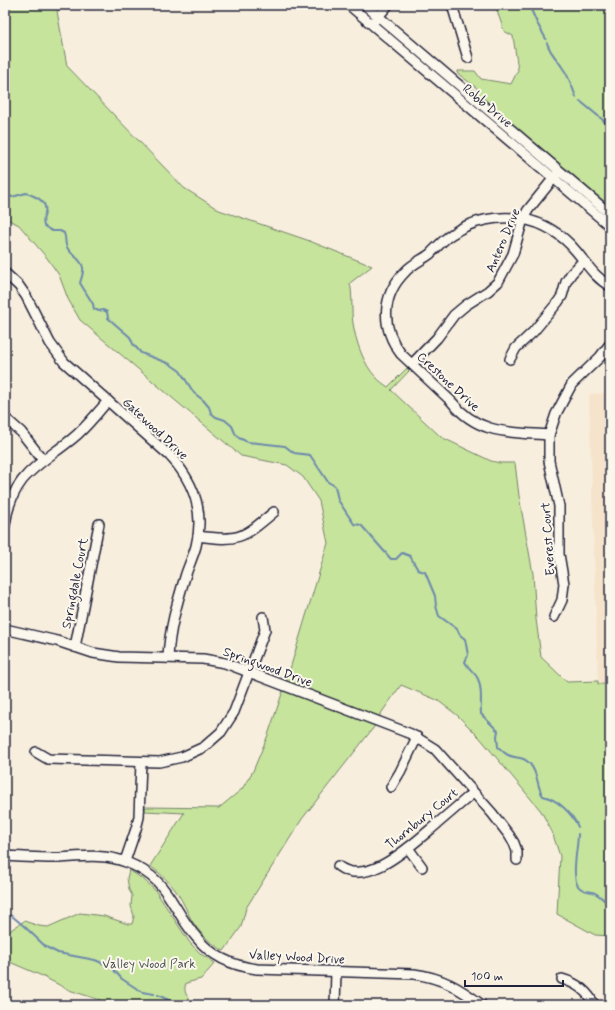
<svg xmlns="http://www.w3.org/2000/svg" width="615" height="1010" font-family="Mynerve,sans-serif">
  <rect width="100%" height="100%" fill="#f8eedd"/>
  <filter id="ink" filterUnits="userSpaceOnUse"><feTurbulence type="fractalNoise" baseFrequency=".025" numOctaves="2"/><feDisplacementMap in="SourceGraphic" scale="8" xChannelSelector="R" yChannelSelector="G"/><feConvolveMatrix kernelMatrix="1 2 1 2 8 2 1 2 1" color-interpolation-filters="sRGB"/></filter>
  <g filter="url(#ink)">
    <polygon fill="#f5e4cb" points="610,393 610,717 609,684 598,684 589,394"/>
    <g fill="#c6e49b" stroke="#74836b">
      <path d="M5 5H70L57 11 67 66 184 188 219 210 307 240 372 266 350 283C353 296 351 310 353 323 355 339 364 366 376 377 379 381 384 384 388 387L407 368 409 371 391 390 441 437 491 461 500 463H515L519 496 533 574 536 619 541 657 567 682 598 681V684H609L610 936 595 935 557 914 560 856 552 832 541 811 480 738 457 715 437 700 401 685 380 715 374 727 302 819 246 908 241 927 224 951C210 943 199 933 191 919 187 911 183 902 178 894 171 883 161 874 150 866L184 813 145 811V807L219 808 242 789 253 771 268 735 287 679 328 543 319 501 303 477 287 465 241 456 80 320 68 299 59 275 47 258 19 225 5 218Z"/>
      <polygon points="495,5 610,5 610,206 476,93 478,89 457,73 458,71 475,71 481,79 511,84 518,70 513,36 504,31"/>
      <path d="M129 870 143 879 155 890 190 943 201 954 215 963 201 979 186 983C182 994 189 998 196 1005H106L100 1000 69 990 40 975 5 960V934L24 921 39 926 48 927 80 913 104 916 128 924H132L134 916 131 906 132 895 129 890 127 878Z"/>
    </g>
    <g fill="none" stroke-linecap="round" stroke-linejoin="round">
      <g stroke="#6d89ae" stroke-width="2">
        <polyline points="529,5 537,23 546,39"/>
        <path d="M547 43C551 55 556 57 562 67 569 76 572 87 576 97"/>
        <polyline points="580,101 603,120 610,128"/>
        <path d="M5 194 12 197 26 193C35 196 48 201 45 213 44 219 42 218 44 226L52 231H60L64 233C66 238 65 242 66 245 69 255 82 258 83 268 84 272 81 279 80 283L93 304 94 309 99 311 103 310 107 312 108 318 130 337 133 344 141 353 170 364 180 371 194 393 203 400 209 407 211 413 216 417 225 420 232 426 235 433 239 438 248 442 285 446 294 453 310 455 328 482 335 486 338 500 354 524 361 525 391 559H396L402 553 410 556 418 570 425 572 435 596 436 606 439 616 457 629 460 635 465 639 468 655 465 662C469 670 475 672 478 679 483 690 480 702 481 714L498 731 497 736 498 747C501 749 504 753 508 755 516 759 524 756 530 764 539 775 536 785 543 796 557 799 573 814 578 827"/>
        <path d="M578 834C578 847 571 876 578 886 582 891 587 891 592 892 596 893 602 898 605 901 608 905 607 914 610 918"/>
        <polyline points="5,915 12,916 25,927 46,947 58,953 95,960 111,967 122,979 142,992 154,994"/>
        <polyline points="158,995 179,1005"/>
      </g>
      <defs>
        <g id="minor">
          <polyline points="349,5 610,226"/>
          <polyline points="365,5 610,214"/>
          <polyline points="452,5 468,58"/>
          <polyline points="375,20 388,5"/>
          <path d="M5 273 19 286 26 296 50 343 64 362 170 456C194 482 205 511 196 546 193 557 188 567 185 577 177 603 169 631 168 658"/>
          <polyline points="510,359 516,348 533,332 558,302 562,296 566,282 571,274 583,261"/>
          <polyline points="412,364 437,338 454,315 466,305 488,291 498,282 513,254 523,219 528,210 557,174"/>
          <polyline points="5,418 21,432 43,460"/>
          <path d="M549 435C510 432 478 435 451 401L401 354C381 328 381 296 405 272 412 264 422 260 430 254 437 247 444 239 452 234 472 220 499 215 522 219 543 222 563 235 576 251 587 264 595 278 610 286"/>
          <path d="M5 525C12 475 37 467 72 439 86 428 96 414 108 401"/>
          <path d="M198 536C239 542 243 538 274 512"/>
          <polyline points="554,617 562,600 564,584 559,554 559,506 549,461 549,435 556,414 572,384 600,357 610,344"/>
          <polyline points="5,629 57,641 93,653 119,657 203,659 225,663 411,734 435,749 492,813 509,835 514,843 517,851 517,860"/>
          <polyline points="75,647 99,524"/>
          <polyline points="36,752 48,759 159,762 182,757 204,747 221,732 234,712 265,630 263,617"/>
          <polyline points="391,787 400,772 417,737"/>
          <polyline points="408,848 422,867"/>
          <path d="M5 856C22 857 40 858 57 858 80 857 104 853 126 862 170 879 170 907 197 938 212 957 234 966 257 969L414 974C443 978 459 988 482 1005"/>
          <polyline points="125,861 136,829 139,817 141,762"/>
          <path d="M338 866C367 888 410 846 431 829 445 817 459 805 473 793"/>
          <path d="M562 979C576 983 588 991 594 1005"/>
          <polyline points="335,1005 336,972"/>
        </g>
      </defs>
      <use href="#minor" stroke="#22223b" stroke-width="12"/>
      <use href="#minor" stroke="#fbf7ec" stroke-width="9"/>
    </g>
  </g>
  <g text-anchor="middle" stroke-width="4" stroke-linejoin="round" paint-order="stroke">
    <g font-size="13" fill="#22223b" stroke="#fbf7ec">
      <text transform="translate(488 105) rotate(40)" y="5">Robb Drive</text>
      <text transform="translate(502 240) rotate(-67)" y="5">Antero Drive</text>
      <text transform="translate(449 381) rotate(43)" y="5">Crestone Drive</text>
      <text transform="translate(156 428) rotate(43)" y="5">Gatewood Drive</text>
      <text transform="translate(547 539) rotate(-94)" y="5">Everest Court</text>
      <text transform="translate(74 583) rotate(-79)" y="5">Springdale Court</text>
      <text transform="translate(268 666) rotate(20)" y="5">Springwood Drive</text>
      <text transform="translate(421 818) rotate(-39)" y="5">Thornbury Court</text>
      <text transform="translate(297 956) rotate(3)" y="5">Valley Wood Drive</text>
    </g>
    <g font-size="13" fill="#4b5253" stroke="#fbf7ec">
      <text x="149" y="968">Valley Wood Park</text>
    </g>
  </g>
  <rect width="615" height="1010" fill="none" stroke="#fbf7ec" stroke-width="20"/>
  <rect x="10" y="10" width="595" height="990" fill="none" stroke="#22223b" stroke-width="1.5" filter="url(#ink)"/>
  <path d="M465 980v6h98v-6" fill="none" stroke="#22223b" stroke-width="2"/>
  <text x="471" y="980" font-size="12" fill="#22223b" stroke="#fbf7ec" stroke-width="3" paint-order="stroke">100 m</text>
</svg>
